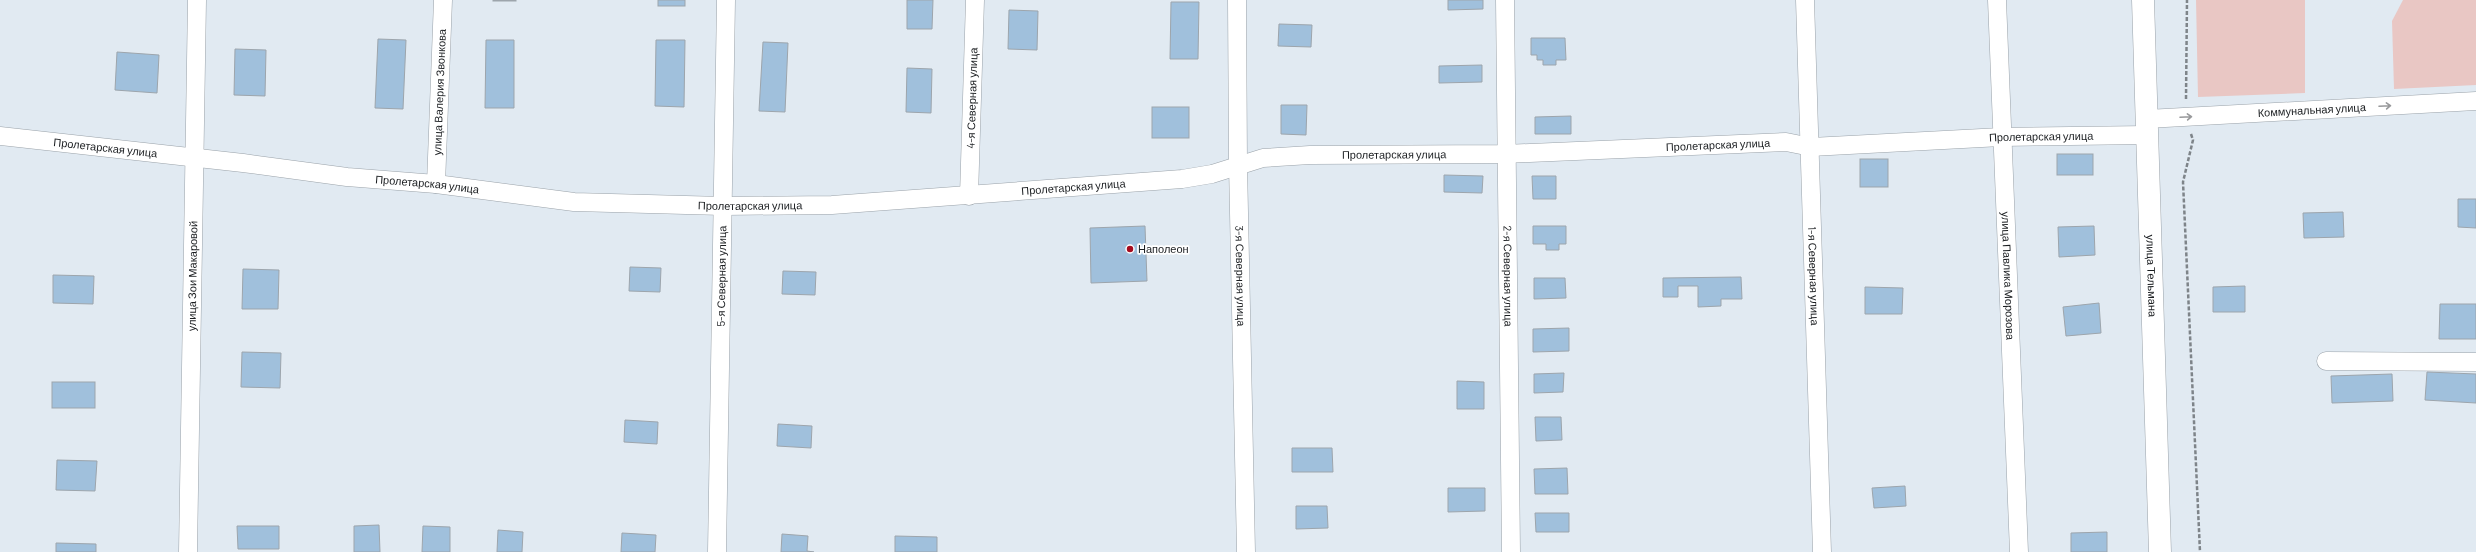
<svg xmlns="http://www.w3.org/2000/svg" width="2476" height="552" font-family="Barlow,sans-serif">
  <rect width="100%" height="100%" fill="#e1eaf2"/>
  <g fill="#e9c7c4">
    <polygon points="2196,0 2305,0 2305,93 2198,97"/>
    <polygon points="2403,0 2476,0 2476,85 2394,89 2392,21"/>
  </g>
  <g fill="#a0c0dc" stroke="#9da5ac">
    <rect x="493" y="0" width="23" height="1"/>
    <rect x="658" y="0" width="27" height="6"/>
    <polygon points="907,0 933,0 932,29 907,29"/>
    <polygon points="1448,0 1483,0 1483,9 1448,10"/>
    <polygon points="1171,2 1199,2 1198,59 1170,59"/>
    <polygon points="1009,10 1038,11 1037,50 1008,49"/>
    <polygon points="1279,24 1312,25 1311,47 1278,46"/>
    <polygon points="1531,38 1565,38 1566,60 1556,60 1556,65 1543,65 1543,60 1537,60 1537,55 1531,55"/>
    <polygon points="378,39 406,40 403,109 375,108"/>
    <polygon points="486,40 514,40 514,108 485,108"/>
    <polygon points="656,40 685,40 684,107 655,106"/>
    <polygon points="763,42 788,43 785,112 759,111"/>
    <polygon points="235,49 266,50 265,96 234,95"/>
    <polygon points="117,52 159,55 157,93 115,90"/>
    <polygon points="1482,65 1482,82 1439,83 1439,66"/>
    <polygon points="907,68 932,69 931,113 906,112"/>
    <polygon points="1281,105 1307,105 1306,135 1281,134"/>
    <rect x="1152" y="107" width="37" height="31"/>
    <polygon points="1571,116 1571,134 1535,134 1535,117"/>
    <rect x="2057" y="154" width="36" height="21"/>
    <rect x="1860" y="159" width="28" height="28"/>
    <polygon points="1444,175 1483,176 1482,193 1444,192"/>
    <polygon points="1532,176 1556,176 1556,199 1533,199"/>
    <polygon points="2458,199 2476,199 2476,228 2458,227"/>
    <polygon points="2343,212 2344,237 2304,238 2303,213"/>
    <polygon points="1145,226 1147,281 1091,283 1090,228"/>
    <polygon points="1533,226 1566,226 1566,244 1559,244 1559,250 1546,250 1546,244 1533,244"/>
    <polygon points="2094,226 2095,255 2059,257 2058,227"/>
    <polygon points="630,267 661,268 660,292 629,291"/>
    <polygon points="243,269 279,270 278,309 242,309"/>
    <polygon points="783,271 816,272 815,295 782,294"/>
    <polygon points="53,275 94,276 93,304 53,303"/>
    <polygon points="1741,277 1742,299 1721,299 1721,306 1698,307 1698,286 1678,286 1678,297 1663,297 1663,278"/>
    <polygon points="1534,278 1565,278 1566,298 1534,299"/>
    <polygon points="2245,286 2245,312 2213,312 2213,287"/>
    <polygon points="1865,287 1903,288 1902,314 1865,314"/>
    <polygon points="2099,303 2101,333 2066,336 2063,307"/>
    <polygon points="2440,304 2476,304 2476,339 2439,339"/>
    <polygon points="1569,328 1569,351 1533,352 1533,329"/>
    <polygon points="242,352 281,353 280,388 241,387"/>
    <polygon points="2427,372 2476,374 2476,403 2425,400"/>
    <polygon points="1564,373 1563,392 1534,393 1534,374"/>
    <polygon points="2392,374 2393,401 2332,403 2331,376"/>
    <polygon points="1457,381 1484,382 1484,409 1457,409"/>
    <rect x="52" y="382" width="43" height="26"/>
    <polygon points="1535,417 1561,417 1562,440 1536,441"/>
    <polygon points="625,420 658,422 657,444 624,442"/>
    <polygon points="778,424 812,426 811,448 777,446"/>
    <polygon points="1292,448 1332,448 1333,472 1292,472"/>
    <polygon points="57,460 97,461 95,491 56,490"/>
    <polygon points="1567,468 1568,494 1535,494 1534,469"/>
    <polygon points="1905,486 1906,506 1874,508 1872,488"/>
    <polygon points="1448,488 1485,488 1485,511 1448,512"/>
    <polygon points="1296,506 1327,506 1328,528 1296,529"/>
    <polygon points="1535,513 1569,513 1569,532 1536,532"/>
    <polygon points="379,525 380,552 354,552 354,526"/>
    <polygon points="237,526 279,526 279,549 238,549"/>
    <polygon points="423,526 450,527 450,552 422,552"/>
    <polygon points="498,530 523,532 522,552 497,552"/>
    <polygon points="2107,532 2107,552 2071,552 2071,533"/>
    <polygon points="622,533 656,535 655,552 621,552"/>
    <polygon points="782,534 808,536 807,551 814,552 781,552"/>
    <polygon points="895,536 937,537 937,552 895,552"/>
    <polygon points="56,543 96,544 96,552 56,552"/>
  </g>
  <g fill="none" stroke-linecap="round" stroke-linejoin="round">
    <defs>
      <g id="minor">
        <path id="s1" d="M1237 0 1238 164 1246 552"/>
        <path id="s2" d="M1505 0 1511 552"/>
        <path id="s3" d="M1805 0 1822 552"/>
        <path id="s4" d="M1997 0 2019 552"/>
        <path id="s5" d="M2147 119 2476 101"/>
        <path id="s6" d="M0 136 243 163 347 177 436 184 574 202 723 206 832 205 1182 179 1212 174 1263 158 1310 155 1505 154 1786 142 1811 147 2001 137 2147 135"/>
        <path id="s7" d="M436 184 443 0"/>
        <path id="s8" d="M969 196 975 0"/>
        <polyline points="2326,361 2476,362"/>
        <path id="s9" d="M188 552 197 0"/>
        <path id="s10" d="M717 552 726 0"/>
      </g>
      <g id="tertiary">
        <path id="s11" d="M2143 0 2160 552"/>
      </g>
    </defs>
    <use href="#minor" stroke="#9aa2a9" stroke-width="19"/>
    <use href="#tertiary" stroke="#9aa2a9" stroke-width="23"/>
    <g stroke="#7e8489" stroke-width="2.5" stroke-dasharray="4 2" stroke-linecap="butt">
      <polyline points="2186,99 2187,0"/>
      <polyline points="2191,134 2193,140 2183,182 2200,552"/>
    </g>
    <use href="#minor" stroke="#fff" stroke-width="18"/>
    <use href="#tertiary" stroke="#fff" stroke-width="22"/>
  </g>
  <defs><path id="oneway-shaft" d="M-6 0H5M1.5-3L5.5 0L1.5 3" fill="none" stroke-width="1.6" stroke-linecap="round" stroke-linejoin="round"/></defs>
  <g stroke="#98999b">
    <use href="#oneway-shaft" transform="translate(2385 106) rotate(-3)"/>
    <use href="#oneway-shaft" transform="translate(2186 117) rotate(-3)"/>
  </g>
  <circle fill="#a50b1f" stroke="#fff" stroke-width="1.5" cx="1130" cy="249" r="4"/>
  <g text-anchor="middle" stroke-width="3.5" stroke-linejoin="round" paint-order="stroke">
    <g font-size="11" fill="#1a1d20" stroke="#fff">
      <text dy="4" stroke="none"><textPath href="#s7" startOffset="92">улица Валерия Звонкова</textPath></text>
      <text dy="4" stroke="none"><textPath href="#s8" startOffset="98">4-я Северная улица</textPath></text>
      <text dy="4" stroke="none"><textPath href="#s5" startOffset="165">Коммунальная улица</textPath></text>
      <text dy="4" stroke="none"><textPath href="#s6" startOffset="2050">Пролетарская улица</textPath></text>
      <text dy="4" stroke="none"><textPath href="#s6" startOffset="1726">Пролетарская улица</textPath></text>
      <text dy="4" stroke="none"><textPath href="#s6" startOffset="106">Пролетарская улица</textPath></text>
      <text dy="4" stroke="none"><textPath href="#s6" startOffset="1402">Пролетарская улица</textPath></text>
      <text dy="4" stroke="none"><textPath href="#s6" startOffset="430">Пролетарская улица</textPath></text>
      <text dy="4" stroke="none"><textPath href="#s6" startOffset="1078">Пролетарская улица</textPath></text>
      <text dy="4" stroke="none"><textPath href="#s6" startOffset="754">Пролетарская улица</textPath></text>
      <text dy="4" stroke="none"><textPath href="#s9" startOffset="276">улица Зои Макаровой</textPath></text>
      <text dy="4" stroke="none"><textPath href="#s10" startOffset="276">5-я Северная улица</textPath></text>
      <text dy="4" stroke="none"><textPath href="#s1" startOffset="276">3-я Северная улица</textPath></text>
      <text dy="4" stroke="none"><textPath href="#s2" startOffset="276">2-я Северная улица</textPath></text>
      <text dy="4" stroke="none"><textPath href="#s3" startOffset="276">1-я Северная улица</textPath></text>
      <text dy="4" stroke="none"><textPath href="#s4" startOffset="276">улица Павлика Морозова</textPath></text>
      <text dy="4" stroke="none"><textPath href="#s11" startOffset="276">улица Тельмана</textPath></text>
    </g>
    <g font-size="11" fill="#1a1d20" stroke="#fff" text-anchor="start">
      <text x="1138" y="253">Наполеон</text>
    </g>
  </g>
</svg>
